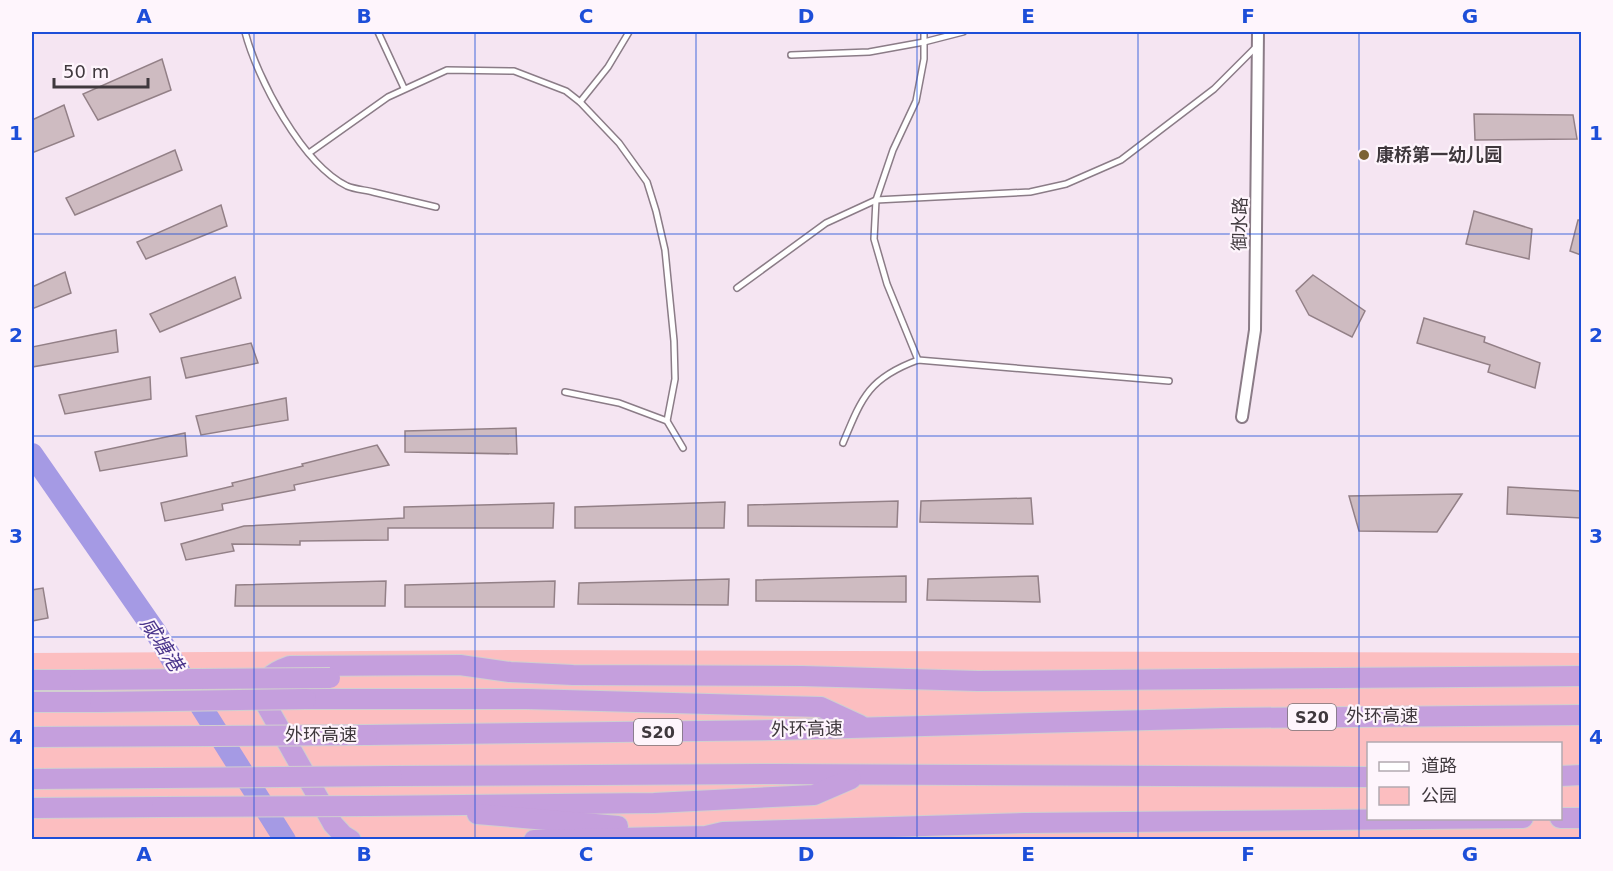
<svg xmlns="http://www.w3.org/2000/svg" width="1613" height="871" font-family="'DejaVu Sans','Noto Sans SC',sans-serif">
  <rect width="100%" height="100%" fill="#f5e5f2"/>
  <path fill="#fcbec0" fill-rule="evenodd" d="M528 650 1581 653V839H32V653ZM1368 744H1560V818H1368Z"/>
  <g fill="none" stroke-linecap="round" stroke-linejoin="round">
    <polyline stroke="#a59ae4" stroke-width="22" points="32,454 155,631 182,676 285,840"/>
  </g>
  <g fill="#cebbc1" stroke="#938087" stroke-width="1.5">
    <polygon points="162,59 171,90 98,120 83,94"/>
    <polygon points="64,105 74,136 32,153 32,120"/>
    <polygon points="1474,114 1573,115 1577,139 1475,140"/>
    <polygon points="175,150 182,170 75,215 66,198"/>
    <polygon points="221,205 227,226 146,259 137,242"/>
    <polygon points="1474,211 1532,229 1529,259 1466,244"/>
    <polygon points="1578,220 1581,220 1581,255 1570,251"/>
    <polygon points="65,272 71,293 32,309 32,287"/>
    <polygon points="1313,275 1365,311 1352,337 1309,315 1296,291"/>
    <polygon points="235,277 241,298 160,332 150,314"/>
    <polygon points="1424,318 1485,337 1484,342 1540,363 1535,388 1488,372 1490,365 1417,343"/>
    <polygon points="116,330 118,352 32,367 32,347"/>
    <polygon points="251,343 258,363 186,378 181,358"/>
    <polygon points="150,377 151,399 65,414 59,395"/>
    <polygon points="286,398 288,420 201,435 196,416"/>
    <polygon points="516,428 517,454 405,452 405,431"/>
    <polygon points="185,433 187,456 100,471 95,452"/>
    <polygon points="377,445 389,465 294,485 295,490 222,504 223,510 165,521 161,503 233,486 232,483 303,466 302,464"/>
    <polygon points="1508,487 1581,491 1581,518 1507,514"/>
    <polygon points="1462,494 1437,532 1359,531 1349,496"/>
    <polygon points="1031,498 1033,524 920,522 921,501"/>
    <polygon points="898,501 897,527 748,526 748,505"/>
    <polygon points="725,502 724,528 575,528 575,507"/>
    <polygon points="554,503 553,528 388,528 388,540 300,541 300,545 232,544 234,551 186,560 181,544 244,526 404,518 404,507"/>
    <polygon points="906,576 906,602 756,601 756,580"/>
    <polygon points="1038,576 1040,602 927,600 928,579"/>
    <polygon points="729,579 728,605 578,604 579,583"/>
    <polygon points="386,581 385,606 235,606 236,585"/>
    <polygon points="555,581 554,607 405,607 405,585"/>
    <polygon points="43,588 48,618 32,621 32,590"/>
  </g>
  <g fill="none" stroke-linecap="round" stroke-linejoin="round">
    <defs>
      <g id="lane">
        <path d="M245 32C257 78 302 164 347 186 354 189 365 190 373 192 394 197 415 202 436 207"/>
        <polyline points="378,32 404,88"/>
        <polyline points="791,55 869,52 924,42 963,32"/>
        <polyline points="580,102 608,67 629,32"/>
        <polyline points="309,153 388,97 447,70 514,71 566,91 580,102 619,143 647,182 656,211 665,250 674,341 675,379 667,421"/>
        <polyline points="737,288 826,223 876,200 1030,192 1066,184 1121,160 1214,89 1257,46"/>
        <polyline points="918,360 887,284 874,239 876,200 893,150 916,101 924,59 924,32"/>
        <polyline points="565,392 619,403 667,421 683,448"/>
        <path d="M843 443C862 397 869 378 918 360L1169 381"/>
      </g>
      <polyline id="street" points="1242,417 1255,330 1258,32"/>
      <g id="highway">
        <polyline points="32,680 80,680"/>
        <polyline points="306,699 527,699 821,707 860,725"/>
        <polyline points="32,702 100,702"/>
        <polyline points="367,735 775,730 1226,718 1582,715"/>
        <polyline points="392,776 776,774 1368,777"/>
        <polyline points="1560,776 1582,775"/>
        <polyline points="369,806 654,803 814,795 851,779"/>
        <polyline points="32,808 162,807"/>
        <polyline points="477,814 618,826"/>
        <polyline points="1560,818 1582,818"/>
        <path d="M351 840 343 835 333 824 264 701C263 678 270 673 290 666L460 665 510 672 573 675 802 676 978 681 1582 676"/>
        <polyline points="534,840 706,836 723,832 1026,823 1523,818"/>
      </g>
    </defs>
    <use href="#lane" stroke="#8b7c87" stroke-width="8"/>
    <use href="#street" stroke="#8b7c87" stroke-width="14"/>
    <use href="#highway" stroke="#d1cfd0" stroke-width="22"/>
    <use href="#lane" stroke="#fff" stroke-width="5"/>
    <use href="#street" stroke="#fff" stroke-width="10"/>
    <use href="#highway" stroke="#c59fdd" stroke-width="20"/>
    <defs>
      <g id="highway-bridge">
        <polyline points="80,680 330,678"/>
        <polyline points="100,702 306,699"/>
        <polyline points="32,737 367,735"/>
        <polyline points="32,779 392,776"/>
        <polyline points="162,807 369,806"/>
      </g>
    </defs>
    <use href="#highway-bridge" stroke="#d1cfd0" stroke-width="22" stroke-linecap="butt"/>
    <use href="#highway-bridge" stroke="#c59fdd" stroke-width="20"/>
  </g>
  <path fill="none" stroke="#1d4ed8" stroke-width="1.5" stroke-opacity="0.55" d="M254 32V840M475 32V840M696 32V840M917 32V840M1138 32V840M1359 32V840M32 234H1582M32 436H1582M32 637H1582"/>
  <circle fill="#7c6334" stroke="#fef5fc" stroke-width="2" cx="1364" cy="155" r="6"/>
  <g text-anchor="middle" stroke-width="4.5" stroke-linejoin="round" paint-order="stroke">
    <g fill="#fef5fc" stroke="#787176" stroke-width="1.5">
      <rect x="1288" y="704" width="48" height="26" rx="4.5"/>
      <rect x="634" y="719" width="48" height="26" rx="4.5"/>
    </g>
    <g font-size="16" font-weight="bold" fill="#3f383d">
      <text x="1312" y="723">S20</text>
      <text x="658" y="738">S20</text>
    </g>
    <g font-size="18" font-weight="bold" fill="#3f383d" stroke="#fef5fc" text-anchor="start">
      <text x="1376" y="161">康桥第一幼儿园</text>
    </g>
    <g font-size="18" fill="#3f383d" stroke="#fef5fc">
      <text transform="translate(1240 224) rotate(-89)" y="6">御水路</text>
      <text x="1382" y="722">外环高速</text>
      <text transform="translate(807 729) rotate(-1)" y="6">外环高速</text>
      <text x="321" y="741">外环高速</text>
    </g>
    <g font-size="20" font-style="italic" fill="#4b368c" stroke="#fef5fc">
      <text transform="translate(162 644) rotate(57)" y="7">咸塘港</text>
    </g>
  </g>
  <rect width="1613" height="871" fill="none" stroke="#fef5fc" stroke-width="66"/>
  <rect x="1367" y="742" width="195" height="78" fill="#fef5fc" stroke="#b2a9b0" stroke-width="1.5"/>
  <rect x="1379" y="762" width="30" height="9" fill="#ffffff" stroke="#b2a9b0" stroke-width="1.5"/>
  <text x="1421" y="772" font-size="18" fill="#3f383d">道路</text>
  <rect x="1379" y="787" width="30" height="18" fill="#fcbec0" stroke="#b2a9b0" stroke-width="1.5"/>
  <text x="1421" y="802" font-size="18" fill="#3f383d">公园</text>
  <path d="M54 78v9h94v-9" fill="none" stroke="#3f383d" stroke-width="3"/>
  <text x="63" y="78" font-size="18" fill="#3f383d" stroke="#fef5fc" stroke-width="4.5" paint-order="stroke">50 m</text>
  <rect x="33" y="33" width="1547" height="805" fill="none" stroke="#1d4ed8" stroke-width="2"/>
  <g font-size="20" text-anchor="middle" font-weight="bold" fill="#1d4ed8">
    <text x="144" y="23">A</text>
    <text x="364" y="23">B</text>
    <text x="586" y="23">C</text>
    <text x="806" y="23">D</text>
    <text x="1028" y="23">E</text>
    <text x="1248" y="23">F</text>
    <text x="1470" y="23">G</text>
    <text x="16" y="140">1</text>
    <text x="1596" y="140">1</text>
    <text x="16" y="342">2</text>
    <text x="1596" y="342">2</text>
    <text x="16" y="543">3</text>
    <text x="1596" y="543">3</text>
    <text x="16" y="744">4</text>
    <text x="1596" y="744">4</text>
    <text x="144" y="861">A</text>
    <text x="364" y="861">B</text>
    <text x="586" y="861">C</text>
    <text x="806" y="861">D</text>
    <text x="1028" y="861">E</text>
    <text x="1248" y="861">F</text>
    <text x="1470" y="861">G</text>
  </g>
</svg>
